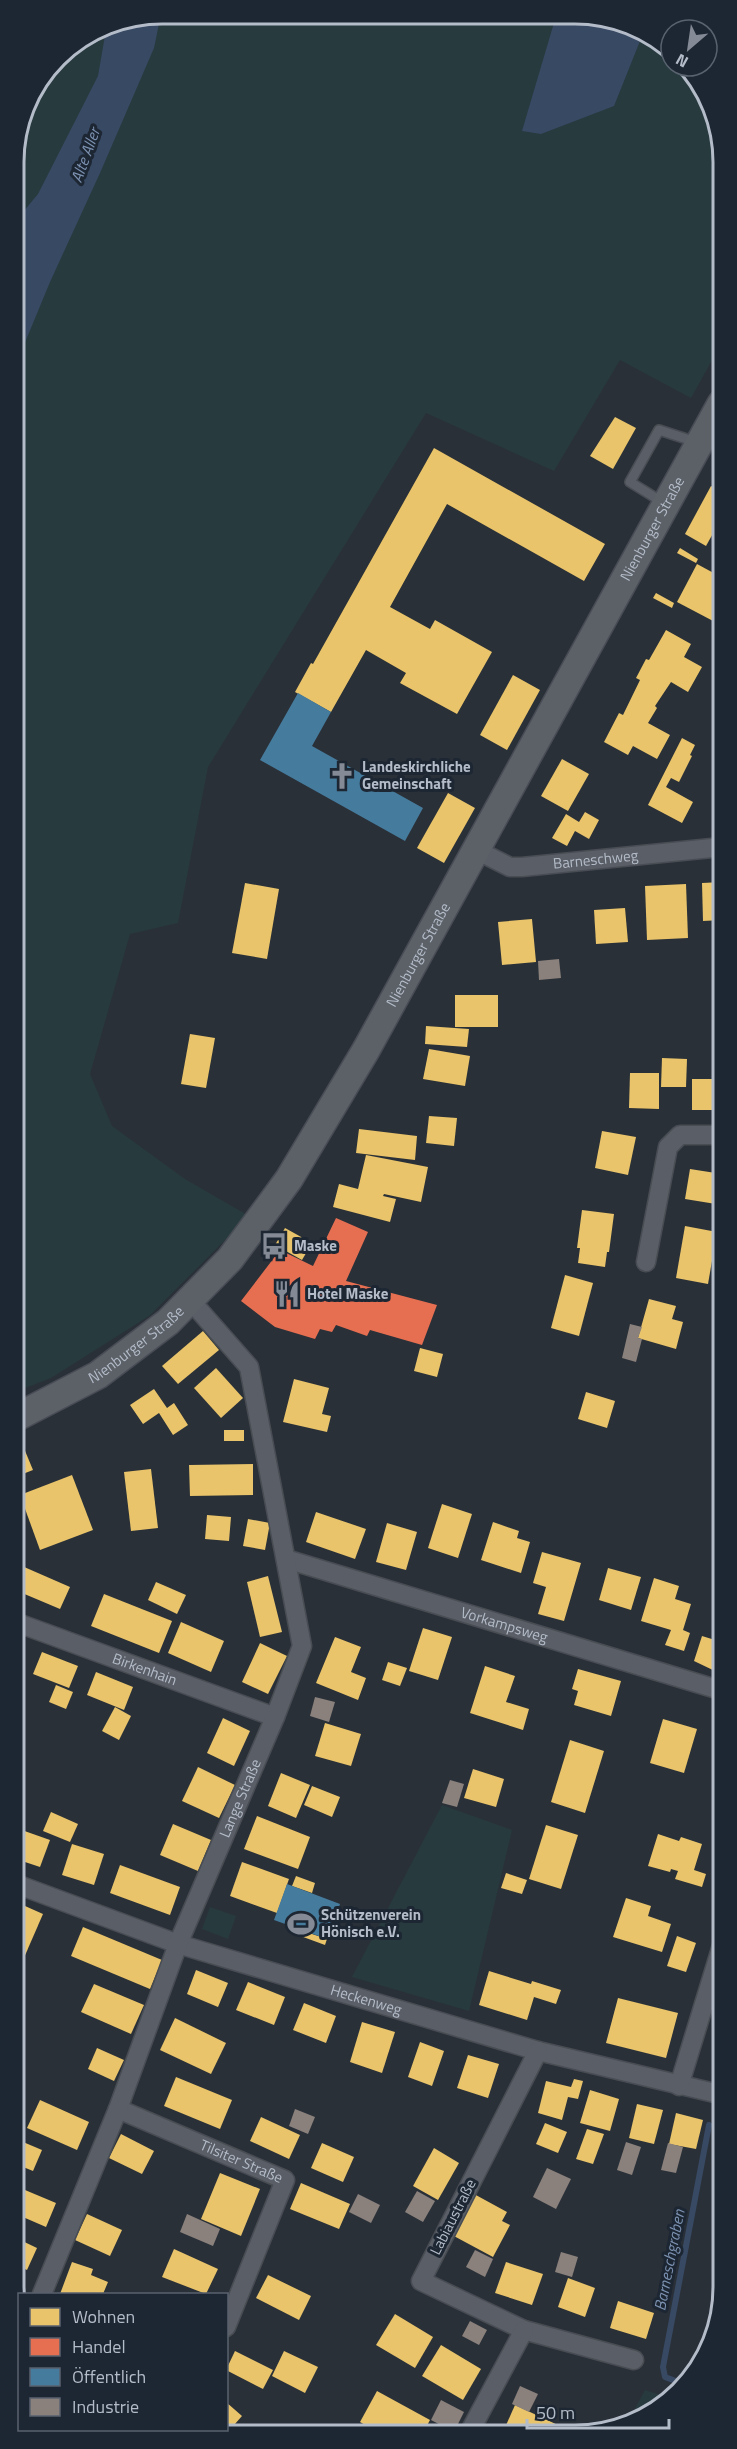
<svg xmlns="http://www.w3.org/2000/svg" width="737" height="2449" font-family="'Titillium Web',sans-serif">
  <rect width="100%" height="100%" fill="#2a3038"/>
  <g fill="#273a3e">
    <polygon points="162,14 604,16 671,52 671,66 685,66 721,133 721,344 691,398 620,360 554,471 426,413 208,767 178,923 130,934 90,1074 112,1126 185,1179 249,1216 149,1316 51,1378 15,1392 14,152 25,105 57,57 105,25"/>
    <polygon points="442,1805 512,1830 469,2011 352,1977"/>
    <polygon points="210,1907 236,1916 228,1939 202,1929"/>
    <polygon points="645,2390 670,2398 649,2416 627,2424"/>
  </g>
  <g fill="#384963">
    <polygon points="161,14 154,48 100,173 50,282 14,369 14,223 38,194 98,76 107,24"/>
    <polygon points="556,16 604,16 642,36 614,106 541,134 522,131"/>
  </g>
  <g fill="#e9c46a">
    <polygon points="615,417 636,428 613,469 590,456"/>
    <polygon points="434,448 605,544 584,581 447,504 390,607 430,629 435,620 492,652 457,714 400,683 406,673 366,650 331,712 295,692 311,663 313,664"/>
    <polygon points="711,486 721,492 721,519 706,546 685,534"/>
    <polygon points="680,548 698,559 696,563 677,553"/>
    <polygon points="697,564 721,577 721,610 715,622 677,602"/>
    <polygon points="656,593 674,603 672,608 653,598"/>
    <polygon points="666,630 691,644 684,657 702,667 688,692 671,682 655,706 657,708 648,723 670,735 657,759 633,746 628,755 604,742 619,713 623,715 640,680 636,678 646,659 649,660"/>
    <polygon points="513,675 540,690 507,750 480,735"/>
    <polygon points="682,738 695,745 690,755 692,756 679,782 671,778 666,787 693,802 682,823 648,805"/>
    <polygon points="562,759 589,774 568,811 541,796"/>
    <polygon points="721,775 721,798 712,793"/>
    <polygon points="448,793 475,808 444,863 417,848"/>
    <polygon points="585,812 599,820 589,839 575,831 567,846 552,838 566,814 579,822"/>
    <polygon points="722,882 722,920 703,921 702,883"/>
    <polygon points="245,883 279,889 267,959 232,953"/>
    <polygon points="686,884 688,938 647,940 645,886"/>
    <polygon points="625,908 628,942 596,944 594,910"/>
    <polygon points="532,919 536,962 502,965 498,922"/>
    <rect x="455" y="995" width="43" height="32"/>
    <polygon points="426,1026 469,1029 467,1047 425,1044"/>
    <polygon points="190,1034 215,1038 206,1088 181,1084"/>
    <polygon points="429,1049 470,1056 465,1086 423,1079"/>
    <polygon points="662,1058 687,1059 686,1087 661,1087"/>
    <polygon points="630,1073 659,1073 659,1109 629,1108"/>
    <rect x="692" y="1079" width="28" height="31"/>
    <polygon points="429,1116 457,1118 454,1146 426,1143"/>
    <polygon points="359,1129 417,1136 415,1160 356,1153"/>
    <polygon points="602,1131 636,1137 628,1175 595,1168"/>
    <polygon points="366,1155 428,1167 421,1202 384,1194 383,1196 396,1199 390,1222 333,1207 339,1184 358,1189"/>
    <polygon points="690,1169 722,1174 722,1205 685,1199"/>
    <polygon points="582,1210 614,1214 609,1252 607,1252 605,1267 578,1263 580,1248 577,1248"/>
    <polygon points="685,1226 717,1232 708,1284 676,1278"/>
    <polygon points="285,1228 312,1243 302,1260 275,1245"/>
    <polygon points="565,1275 593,1283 579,1336 551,1328"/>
    <polygon points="649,1299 676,1306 672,1319 683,1322 676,1349 638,1338"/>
    <polygon points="203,1331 219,1350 178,1384 162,1366"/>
    <polygon points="420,1348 443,1354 437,1377 414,1371"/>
    <polygon points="721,1362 722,1362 722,1381 717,1380"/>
    <polygon points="216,1368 243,1398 221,1418 194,1388"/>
    <polygon points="294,1379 329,1388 322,1414 331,1416 327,1432 283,1422"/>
    <polygon points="154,1389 167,1408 174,1403 188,1425 173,1435 159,1413 143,1424 130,1405"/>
    <polygon points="586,1392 615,1401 607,1428 578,1419"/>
    <rect x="224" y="1430" width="20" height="11"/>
    <polygon points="23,1446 33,1470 15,1477 15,1449"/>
    <polygon points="253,1464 253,1495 190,1496 189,1465"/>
    <polygon points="151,1469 158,1528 131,1531 124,1472"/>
    <polygon points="72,1475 93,1530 40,1550 20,1495"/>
    <polygon points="442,1504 472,1514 458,1558 428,1548"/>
    <polygon points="316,1512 366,1529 355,1559 306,1542"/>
    <polygon points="207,1515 231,1517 229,1541 205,1539"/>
    <polygon points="248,1519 270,1523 265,1550 243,1546"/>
    <polygon points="493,1522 519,1531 517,1538 530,1542 521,1573 481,1560"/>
    <polygon points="387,1523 417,1532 406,1570 376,1562"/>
    <polygon points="542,1552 581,1563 564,1621 538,1614 546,1587 533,1583"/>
    <polygon points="15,1563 70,1587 60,1609 15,1590"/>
    <polygon points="608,1568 641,1577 631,1610 599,1600"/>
    <polygon points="268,1576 282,1632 260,1637 247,1582"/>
    <polygon points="654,1578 679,1586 675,1599 691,1604 683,1630 690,1633 684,1651 665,1645 671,1630 641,1621"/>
    <polygon points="156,1582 186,1595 177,1614 148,1600"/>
    <polygon points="104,1594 172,1621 159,1653 91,1626"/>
    <polygon points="722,1619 722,1669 718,1668 717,1672 694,1661 702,1636 715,1640"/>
    <polygon points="181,1622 224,1641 211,1672 168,1653"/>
    <polygon points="423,1628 452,1637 438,1680 409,1671"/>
    <polygon points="335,1637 361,1647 351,1672 366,1678 358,1700 316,1683"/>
    <polygon points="260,1643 287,1656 268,1694 242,1682"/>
    <polygon points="42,1652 78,1666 69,1688 33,1674"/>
    <polygon points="388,1662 407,1668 400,1686 382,1680"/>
    <polygon points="485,1666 515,1676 506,1702 529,1709 523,1730 470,1713"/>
    <polygon points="578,1669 621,1681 611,1716 574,1705 578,1691 572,1689"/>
    <polygon points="96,1672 133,1687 124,1710 87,1695"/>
    <polygon points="56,1685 73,1692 66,1709 49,1702"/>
    <polygon points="115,1707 131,1716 119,1740 102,1731"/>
    <polygon points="223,1718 250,1731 234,1766 207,1753"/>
    <polygon points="663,1719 697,1729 684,1773 650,1763"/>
    <polygon points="325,1723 361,1734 351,1766 315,1756"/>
    <polygon points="570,1740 604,1751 585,1813 551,1802"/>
    <polygon points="198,1767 235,1785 219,1818 182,1801"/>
    <polygon points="473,1769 504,1779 496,1807 464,1798"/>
    <polygon points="281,1773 310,1785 296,1818 268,1806"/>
    <polygon points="312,1786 340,1797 332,1817 304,1805"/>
    <polygon points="51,1812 78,1824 70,1842 43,1831"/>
    <polygon points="257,1816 310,1837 298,1869 244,1849"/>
    <polygon points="173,1824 211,1840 198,1871 160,1855"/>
    <polygon points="546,1825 578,1835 561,1889 529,1879"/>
    <polygon points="16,1828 50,1840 40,1867 16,1859"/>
    <polygon points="658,1834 679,1841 681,1837 702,1844 694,1870 706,1874 702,1887 675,1879 678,1871 671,1869 670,1872 648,1866"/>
    <polygon points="72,1844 104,1854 94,1885 62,1875"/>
    <polygon points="242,1862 289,1879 277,1913 230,1896"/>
    <polygon points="120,1865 180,1887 170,1915 110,1893"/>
    <polygon points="506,1873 527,1880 522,1894 501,1888"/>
    <polygon points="296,1876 315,1883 312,1893 292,1886"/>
    <polygon points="626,1898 651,1906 648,1916 671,1924 662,1952 613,1937"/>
    <polygon points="16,1902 43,1914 23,1960 16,1957"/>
    <polygon points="83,1927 162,1960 150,1989 71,1956"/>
    <polygon points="297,1929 327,1939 325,1945 295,1934"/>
    <polygon points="677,1936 696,1943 686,1972 667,1966"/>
    <polygon points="196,1970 228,1983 218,2007 187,1994"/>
    <polygon points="489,1971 531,1984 532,1981 561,1990 556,2004 534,1997 527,2020 479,2005"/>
    <polygon points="248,1982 285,1997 274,2025 236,2010"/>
    <polygon points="94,1984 144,2005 131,2034 81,2012"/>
    <polygon points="618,1998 678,2013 666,2058 606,2043"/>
    <polygon points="304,2003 336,2016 326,2043 293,2030"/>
    <polygon points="175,2018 226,2043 211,2074 160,2050"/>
    <polygon points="362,2022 395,2032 382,2073 350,2062"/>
    <polygon points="420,2042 444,2051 432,2086 408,2077"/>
    <polygon points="97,2048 124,2060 114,2081 88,2069"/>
    <polygon points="468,2055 499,2064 488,2098 457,2088"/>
    <polygon points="176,2077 232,2100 220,2129 164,2106"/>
    <polygon points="574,2079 583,2081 578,2099 568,2097 562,2120 538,2113 546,2081 571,2087"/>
    <polygon points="590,2090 619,2099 610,2131 580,2123"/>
    <polygon points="40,2100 89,2122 77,2150 27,2128"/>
    <polygon points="637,2104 663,2110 654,2144 629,2138"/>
    <polygon points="676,2113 703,2120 696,2149 669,2144"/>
    <polygon points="261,2117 300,2135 289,2159 250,2141"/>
    <polygon points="545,2123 567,2132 558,2153 536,2144"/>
    <polygon points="587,2129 604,2134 593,2164 576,2159"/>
    <polygon points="121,2134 154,2151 142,2174 109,2158"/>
    <polygon points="16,2139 42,2150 33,2171 16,2164"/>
    <polygon points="322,2143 354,2157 343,2182 311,2168"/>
    <polygon points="434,2148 459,2163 438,2200 413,2186"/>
    <polygon points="220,2173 260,2189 241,2236 201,2219"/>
    <polygon points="301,2183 350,2204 339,2229 290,2209"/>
    <polygon points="25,2190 56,2203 46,2227 16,2214 16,2199 20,2201"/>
    <polygon points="474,2194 507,2212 502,2221 510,2225 493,2257 452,2235"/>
    <polygon points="87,2214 122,2230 110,2256 75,2240"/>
    <polygon points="16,2238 37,2248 27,2270 16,2265"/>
    <polygon points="174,2249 218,2269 206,2294 162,2277"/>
    <polygon points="72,2262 93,2269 91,2275 108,2282 103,2294 60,2294"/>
    <polygon points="506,2262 543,2274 532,2305 495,2293"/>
    <polygon points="268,2275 311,2296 299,2320 256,2298"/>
    <polygon points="568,2278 595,2288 585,2317 558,2307"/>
    <polygon points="618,2301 654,2313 646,2339 610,2328"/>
    <polygon points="395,2314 433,2337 415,2368 376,2345"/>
    <polygon points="441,2345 481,2369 463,2400 422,2376"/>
    <polygon points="235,2351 273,2370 263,2389 226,2370"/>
    <polygon points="284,2351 318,2367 305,2393 272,2376"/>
    <polygon points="377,2391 430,2420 423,2433 379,2433 360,2422"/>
    <polygon points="226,2402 242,2416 227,2433 200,2433 197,2430 226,2430"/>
    <polygon points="515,2405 560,2426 557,2433 503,2432"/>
  </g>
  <polygon fill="#e76f51" points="336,1218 368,1232 346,1281 437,1305 422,1345 370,1330 367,1336 336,1325 332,1332 320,1329 315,1339 275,1327 241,1301 280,1250 313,1266"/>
  <g fill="#457b9d">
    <polygon points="298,693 331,712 312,746 423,808 405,841 260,760"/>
    <polygon points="287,1884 340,1904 327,1939 274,1920"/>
  </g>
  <g fill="#8a817c">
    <polygon points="559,959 561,978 539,980 538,961"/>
    <polygon points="630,1324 642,1327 638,1338 642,1339 636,1362 622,1358"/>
    <polygon points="315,1697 335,1702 329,1722 310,1716"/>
    <polygon points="450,1780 464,1784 457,1807 442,1803"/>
    <polygon points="295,2109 315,2117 308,2134 289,2126"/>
    <polygon points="626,2142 641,2147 632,2175 617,2170"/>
    <polygon points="668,2143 683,2147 676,2173 661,2170"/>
    <polygon points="547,2168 571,2179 556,2209 533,2197"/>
    <polygon points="417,2191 435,2201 423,2222 405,2212"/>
    <polygon points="358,2194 380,2205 371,2223 349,2212"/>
    <polygon points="187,2214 220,2229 213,2246 180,2232"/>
    <polygon points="475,2250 493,2259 485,2277 466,2267"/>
    <polygon points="561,2252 578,2257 572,2277 555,2272"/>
    <polygon points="470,2321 487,2330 479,2345 462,2336"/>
    <polygon points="520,2386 538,2394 529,2412 512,2404"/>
    <polygon points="441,2400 464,2412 454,2432 431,2420"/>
    <polygon points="164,2430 183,2430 186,2433 167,2433"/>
  </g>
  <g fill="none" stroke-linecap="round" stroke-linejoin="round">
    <polyline stroke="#384963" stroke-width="6" points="686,2385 665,2377 663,2367 709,2125"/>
    <defs>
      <polyline id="service" points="664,503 630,482 659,430 696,442"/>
      <g id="minor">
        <path id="s1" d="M476 850 510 867H522L722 847"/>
        <polyline points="646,1262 668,1147 680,1135 722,1135"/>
        <path id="s2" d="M286 1559 723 1691"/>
        <path id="s3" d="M15 1622 275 1717"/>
        <path id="s4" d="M16 1884 178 1944 538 2051 723 2095"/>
        <polyline points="538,2051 421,2281 524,2330 634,2360"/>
        <polyline points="679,2086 723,1942"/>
        <path id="s5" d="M118 2109 285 2180 226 2327"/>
        <path id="s6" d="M42 2294 118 2109 178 1944 275 1717 302 1646 249 1367 191 1301"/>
        <polyline points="149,2433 153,2430"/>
        <polyline points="469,2433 524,2330"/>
      </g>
      <g id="primary">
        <path id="s7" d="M15 1418 98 1375 168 1322 230 1259 289 1179 366 1050 721 404"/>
      </g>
    </defs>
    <use href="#service" stroke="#484c53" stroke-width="12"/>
    <use href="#minor" stroke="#484c53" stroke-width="21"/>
    <use href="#primary" stroke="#484c55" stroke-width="30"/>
    <use href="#service" stroke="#5a5e66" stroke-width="9"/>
    <use href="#minor" stroke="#5a5e66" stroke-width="18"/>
    <use href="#primary" stroke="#5c6168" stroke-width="27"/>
  </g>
  <defs>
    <symbol id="church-bare" viewBox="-9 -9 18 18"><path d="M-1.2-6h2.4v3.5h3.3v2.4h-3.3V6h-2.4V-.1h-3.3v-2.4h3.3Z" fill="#848b96" stroke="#1d2633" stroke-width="2.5" paint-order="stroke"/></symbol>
    <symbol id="bus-bare" viewBox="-9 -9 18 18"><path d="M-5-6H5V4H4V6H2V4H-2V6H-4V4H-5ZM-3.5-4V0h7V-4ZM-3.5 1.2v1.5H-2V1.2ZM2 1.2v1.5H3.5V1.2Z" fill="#848b96" stroke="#1d2633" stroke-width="2.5" paint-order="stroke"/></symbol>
    <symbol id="restaurant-bare" viewBox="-9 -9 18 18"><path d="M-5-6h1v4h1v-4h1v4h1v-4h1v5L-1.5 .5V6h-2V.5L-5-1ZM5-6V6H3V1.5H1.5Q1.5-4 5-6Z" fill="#848b96" stroke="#1d2633" stroke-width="2.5" paint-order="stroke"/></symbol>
    <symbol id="stadium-bare" viewBox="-9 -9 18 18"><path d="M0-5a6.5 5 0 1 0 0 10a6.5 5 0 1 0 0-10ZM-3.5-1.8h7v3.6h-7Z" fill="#848b96" stroke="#1d2633" stroke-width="2.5" paint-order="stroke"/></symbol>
  </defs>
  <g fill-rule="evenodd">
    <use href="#church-bare" x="323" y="757" width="38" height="38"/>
    <use href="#bus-bare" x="255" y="1227" width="38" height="38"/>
    <use href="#restaurant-bare" x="268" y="1275" width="38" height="38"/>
    <use href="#stadium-bare" x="282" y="1905" width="38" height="38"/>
  </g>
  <g text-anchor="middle" stroke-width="6" stroke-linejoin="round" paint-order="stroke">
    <g font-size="15" fill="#b4bcc9" stroke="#1d2633">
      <text dy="5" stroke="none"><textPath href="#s7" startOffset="1114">Nienburger Straße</textPath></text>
      <text dy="5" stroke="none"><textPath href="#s1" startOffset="124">Barneschweg</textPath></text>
      <text dy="5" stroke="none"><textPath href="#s7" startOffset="628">Nienburger Straße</textPath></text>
      <text dy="5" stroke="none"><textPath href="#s7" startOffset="142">Nienburger Straße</textPath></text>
      <text dy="5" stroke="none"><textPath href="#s2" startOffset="228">Vorkampsweg</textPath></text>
      <text dy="5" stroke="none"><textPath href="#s3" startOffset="138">Birkenhain</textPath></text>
      <text dy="5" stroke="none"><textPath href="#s6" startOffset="534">Lange Straße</textPath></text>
      <text dy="5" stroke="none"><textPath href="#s4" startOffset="369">Heckenweg</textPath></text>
      <text dy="5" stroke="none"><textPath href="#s5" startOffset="134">Tilsiter Straße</textPath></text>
      <text transform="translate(453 2217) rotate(-63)" y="5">Labiaustraße</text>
    </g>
    <g font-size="15" font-weight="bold" fill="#b4bcc9" stroke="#1d2633" text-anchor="start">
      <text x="362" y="772">Landeskirchliche<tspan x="362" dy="17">Gemeinschaft</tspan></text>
      <text x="294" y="1251">Maske</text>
      <text x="307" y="1299">Hotel Maske</text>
      <text x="321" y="1920">Schützenverein<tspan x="321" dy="17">Hönisch e.V.</tspan></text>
    </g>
    <g font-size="16" font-style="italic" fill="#7c92b1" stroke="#1d2633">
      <text transform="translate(85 155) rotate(-70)" y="6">Alte Aller</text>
      <text transform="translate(669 2260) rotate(-79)" y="6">Barneschgraben</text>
    </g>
  </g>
  <path d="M0 0H737V2449H0ZM162 24H575A138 138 0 0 1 713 162V2287A138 138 0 0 1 575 2425H162A138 138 0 0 1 24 2287V162A138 138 0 0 1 162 24Z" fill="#1d2633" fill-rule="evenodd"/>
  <path fill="none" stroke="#b4bcc9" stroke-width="3" d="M162 24H575A138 138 0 0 1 713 162V2287A138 138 0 0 1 575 2425H162A138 138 0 0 1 24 2287V162A138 138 0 0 1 162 24Z"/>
  <rect x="18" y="2293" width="210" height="138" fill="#1d2633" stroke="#59626f" stroke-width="1.5"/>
  <rect x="30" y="2308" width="30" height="18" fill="#e9c46a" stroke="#59626f" stroke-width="1.5"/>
  <text x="72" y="2323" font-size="18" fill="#b4bcc9">Wohnen</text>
  <rect x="30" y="2338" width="30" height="18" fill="#e76f51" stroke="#59626f" stroke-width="1.5"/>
  <text x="72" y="2353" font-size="18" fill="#b4bcc9">Handel</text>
  <rect x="30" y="2368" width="30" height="18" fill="#457b9d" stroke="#59626f" stroke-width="1.5"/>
  <text x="72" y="2383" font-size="18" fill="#b4bcc9">Öffentlich</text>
  <rect x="30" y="2398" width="30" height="18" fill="#8a817c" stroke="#59626f" stroke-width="1.5"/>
  <text x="72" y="2413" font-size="18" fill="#b4bcc9">Industrie</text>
  <g transform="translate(689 48) rotate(209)"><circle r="28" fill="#1d2633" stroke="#59626f" stroke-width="1.5"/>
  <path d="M0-4.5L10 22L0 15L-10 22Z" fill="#848b96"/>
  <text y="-9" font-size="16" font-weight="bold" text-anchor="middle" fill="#b4bcc9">N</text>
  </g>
  <path d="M527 2419v9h142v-9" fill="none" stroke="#b4bcc9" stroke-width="3"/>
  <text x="536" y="2419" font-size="18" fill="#b4bcc9" stroke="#1d2633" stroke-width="4.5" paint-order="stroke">50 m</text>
</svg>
